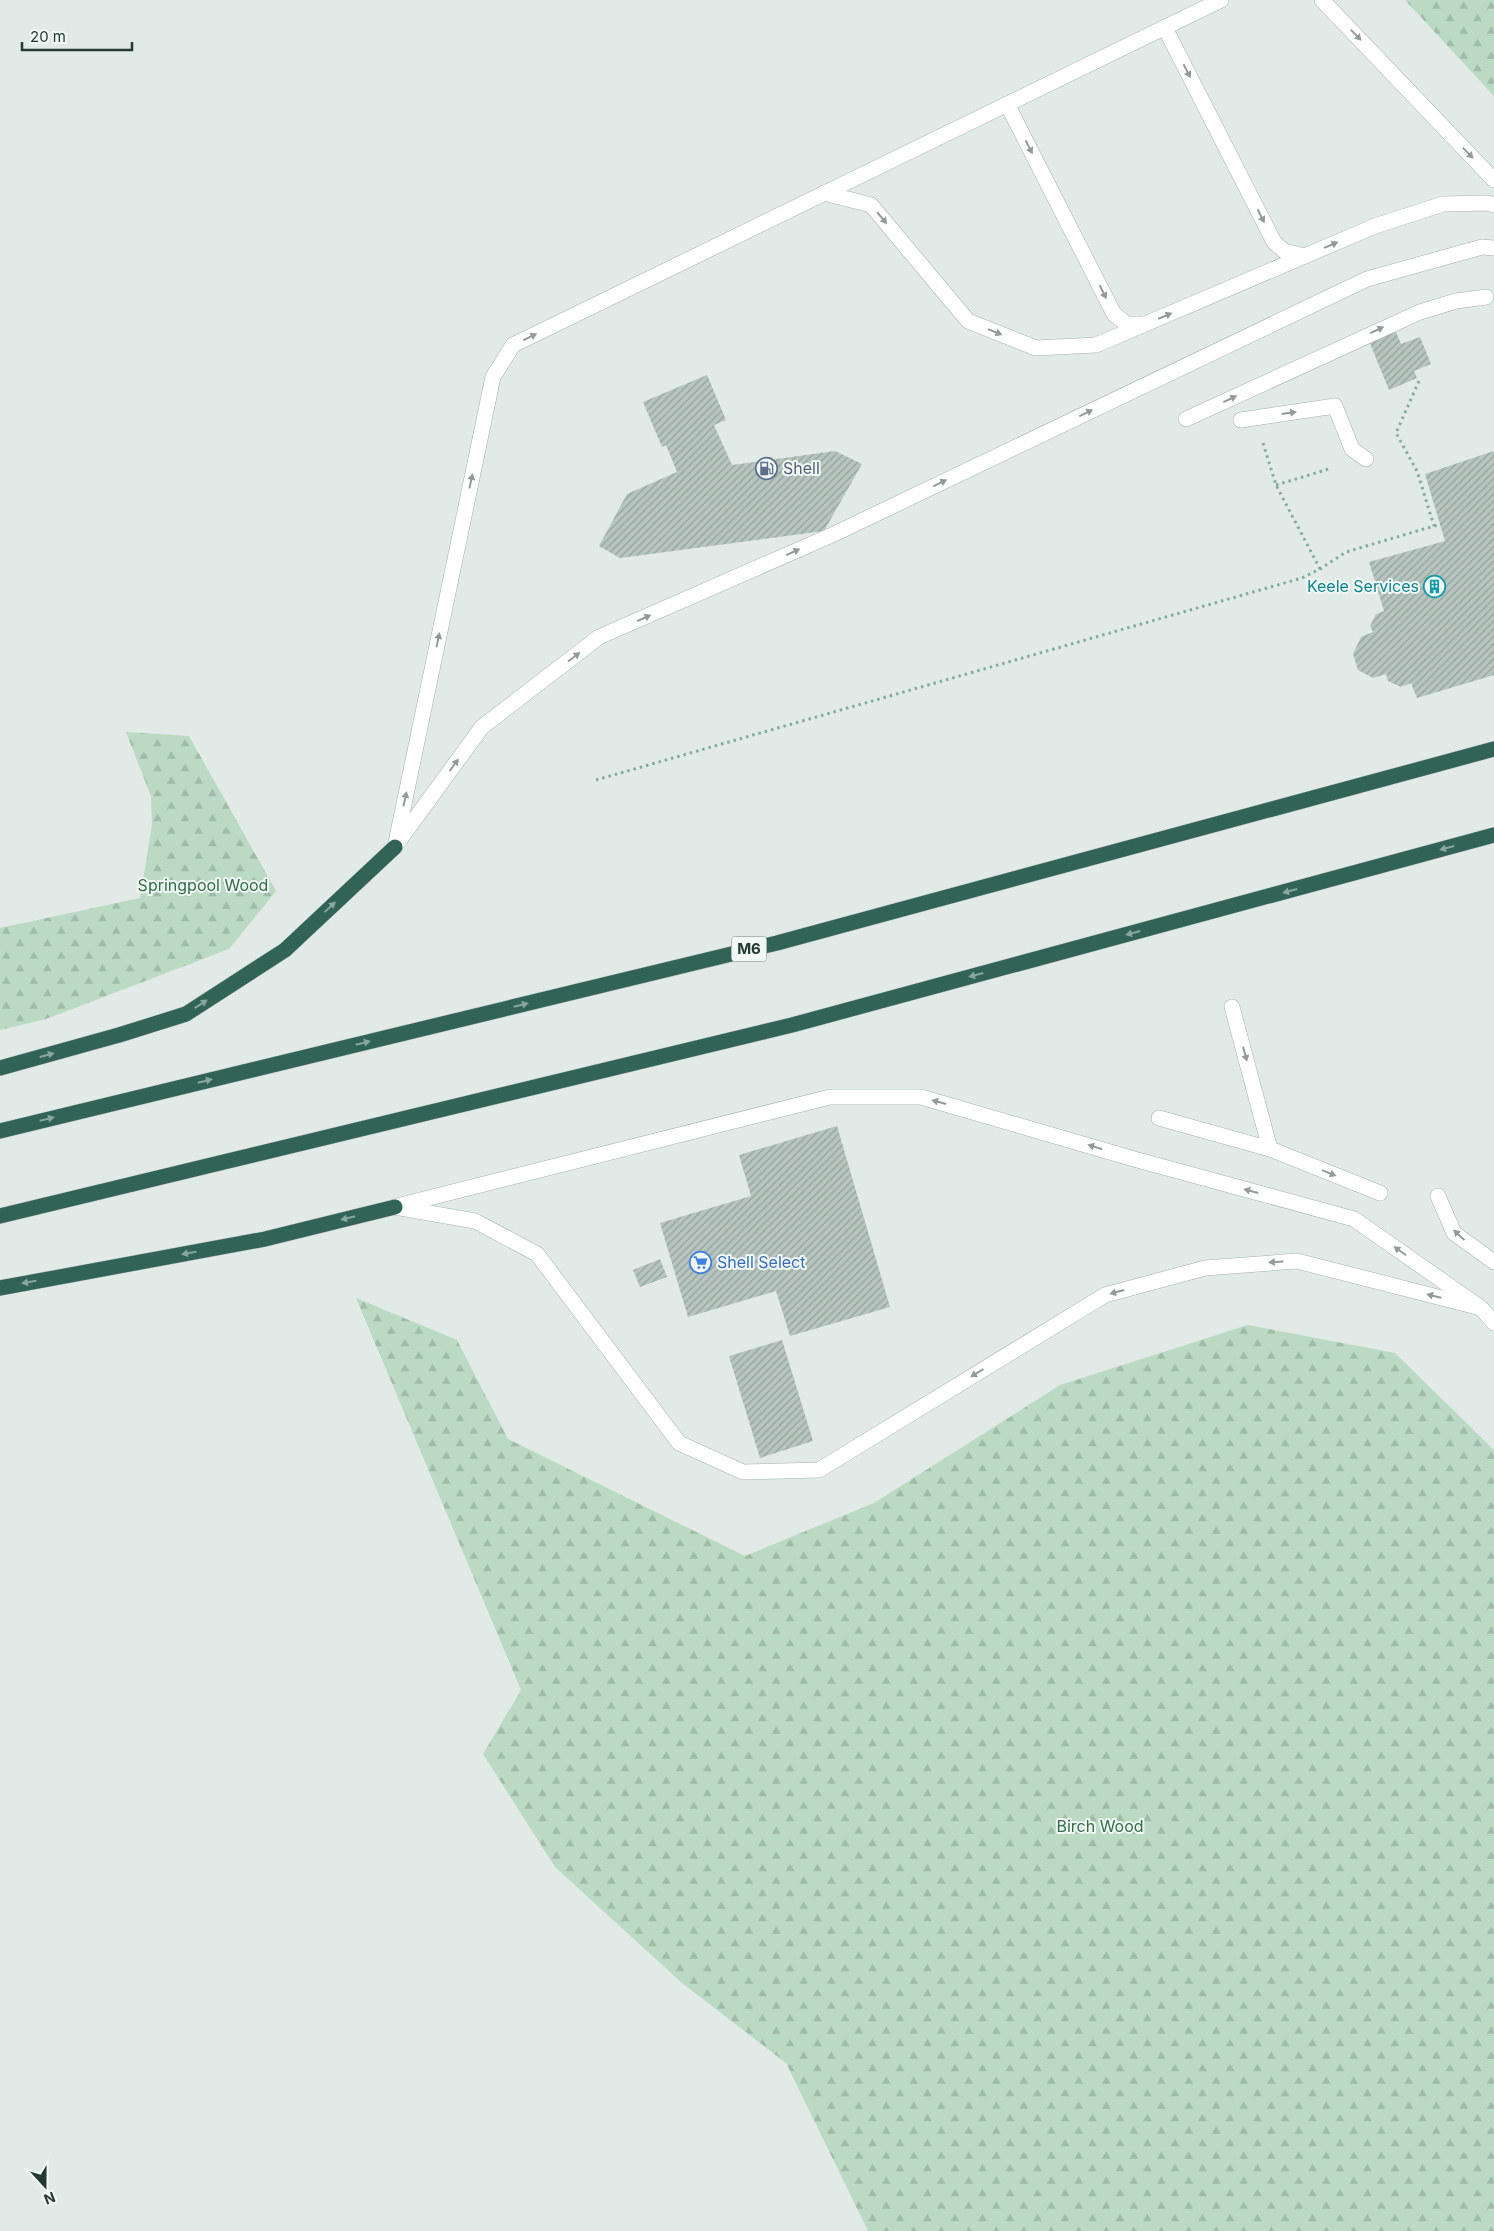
<svg xmlns="http://www.w3.org/2000/svg" width="1494" height="2231" font-family="Inter,sans-serif">
  <defs>
    <pattern id="forest-firs" width="22" height="20" patternUnits="userSpaceOnUse" patternTransform="scale(1.25)"><rect width="22" height="20" fill="#bbdac3"/><path d="M5 1l3.5 6h-7zM16 11l3.5 6h-7z" fill="#a0bca8"/></pattern>
    <pattern id="building-hatch" width="6" height="6" patternUnits="userSpaceOnUse" patternTransform="scale(1.25)"><rect width="6" height="6" fill="#b7c5bf"/><path d="M-1 1l2-2M0 6l6-6M5 7l2-2" fill="none" stroke="#94a19c"/></pattern>
  </defs>
  <rect width="100%" height="100%" fill="#e1eae6"/>
  <g fill="url(#forest-firs)">
    <polygon points="1405,0 1494,0 1494,96"/>
    <polygon points="126,732 189,736 276,891 229,949 46,1019 0,1030 0,928 140,898 152,825 151,796"/>
    <polygon points="356,1298 457,1340 508,1439 745,1556 874,1503 1060,1385 1248,1325 1395,1353 1494,1450 1494,2231 868,2231 786,2063 682,1983 555,1867 483,1754 521,1690"/>
  </g>
  <g fill="url(#building-hatch)">
    <polygon points="1395,330 1401,344 1420,337 1431,364 1414,371 1417,378 1389,390 1369,341"/>
    <polygon points="707,375 726,420 714,425 732,465 835,451 862,464 824,531 620,558 599,546 627,494 677,472 666,445 662,447 643,402"/>
    <polygon points="1494,451 1494,675 1417,698 1411,683 1401,687 1388,681 1386,674 1373,678 1358,670 1353,654 1361,637 1373,632 1370,626 1376,614 1384,611 1369,562 1445,541 1425,474"/>
    <polygon points="837,1126 890,1307 790,1336 776,1291 688,1317 660,1223 751,1196 739,1155"/>
    <polygon points="660,1259 667,1277 640,1287 633,1270"/>
    <polygon points="782,1340 813,1441 760,1458 729,1356"/>
  </g>
  <g fill="none" stroke-linecap="round" stroke-linejoin="round">
    <defs>
      <g id="lane">
        <polyline points="1322,0 1494,180"/>
        <polyline points="1165,28 1274,242 1284,251 1305,256"/>
        <polyline points="1007,104 1114,314 1127,324 1143,324"/>
        <polyline points="824,193 871,205 968,321 1036,348 1096,345 1375,226 1443,204 1487,203 1494,205"/>
        <polyline points="1186,419 1420,312 1456,301 1486,297"/>
        <polyline points="1241,420 1335,406 1352,449 1366,459"/>
        <polyline points="398,842 482,727 599,637 832,535 1367,279 1482,247 1494,248"/>
        <polyline points="395,847 493,377 513,345 1221,0"/>
        <polyline points="1232,1007 1270,1149 1380,1193"/>
        <polyline points="1159,1118 1270,1149"/>
        <polyline points="1438,1196 1454,1233 1494,1262"/>
        <polyline points="401,1205 830,1097 921,1097 1134,1159 1354,1219 1481,1308 1494,1323"/>
        <polyline points="395,1207 475,1221 537,1254 679,1443 743,1472 819,1470 1105,1295 1205,1268 1297,1261 1481,1308"/>
      </g>
      <g id="highway">
        <polyline points="0,1068 119,1035 186,1014 285,950 395,847"/>
        <polyline points="0,1131 777,943 1494,749"/>
        <polyline points="0,1216 792,1025 1494,835"/>
        <polyline points="0,1288 265,1239 395,1207"/>
      </g>
    </defs>
    <use href="#lane" stroke="#a4b1ac" stroke-width="16"/>
    <use href="#highway" stroke="#bdc4c2" stroke-width="16"/>
    <g stroke="#84ab9d" stroke-width="3" stroke-dasharray="2.5 4" stroke-linecap="butt">
      <polyline points="1419,381 1396,433 1417,471 1434,526"/>
      <polyline points="1263,443 1276,485 1320,569"/>
      <polyline points="1276,485 1332,468"/>
      <polyline points="596,780 1302,578 1320,569 1346,552 1441,524"/>
    </g>
    <use href="#lane" stroke="#fff" stroke-width="15"/>
    <use href="#highway" stroke="#316357" stroke-width="15"/>
  </g>
  <defs><path id="oneway-solid" d="M-6-.8H1V-3.2L6.5 0L1 3.2V.8H-6Z" transform="scale(1.25)"/></defs>
  <g fill="#919c98">
    <use href="#oneway-solid" transform="translate(1356 35) rotate(46)"/>
    <use href="#oneway-solid" transform="translate(1187 71) rotate(63)"/>
    <use href="#oneway-solid" transform="translate(1029 147) rotate(63)"/>
    <use href="#oneway-solid" transform="translate(1468 153) rotate(46)"/>
    <use href="#oneway-solid" transform="translate(1261 216) rotate(63)"/>
    <use href="#oneway-solid" transform="translate(882 218) rotate(50)"/>
    <use href="#oneway-solid" transform="translate(1331 245) rotate(-23)"/>
    <use href="#oneway-solid" transform="translate(1103 292) rotate(63)"/>
    <use href="#oneway-solid" transform="translate(1165 316) rotate(-23)"/>
    <use href="#oneway-solid" transform="translate(1377 330) rotate(-25)"/>
    <use href="#oneway-solid" transform="translate(995 332) rotate(22)"/>
    <use href="#oneway-solid" transform="translate(530 337) rotate(-26)"/>
    <use href="#oneway-solid" transform="translate(1230 399) rotate(-25)"/>
    <use href="#oneway-solid" transform="translate(1086 413) rotate(-26)"/>
    <use href="#oneway-solid" transform="translate(1289 413) rotate(-8)"/>
    <use href="#oneway-solid" transform="translate(471 481) rotate(-78)"/>
    <use href="#oneway-solid" transform="translate(940 483) rotate(-26)"/>
    <use href="#oneway-solid" transform="translate(793 552) rotate(-24)"/>
    <use href="#oneway-solid" transform="translate(644 618) rotate(-24)"/>
    <use href="#oneway-solid" transform="translate(438 640) rotate(-78)"/>
    <use href="#oneway-solid" transform="translate(574 657) rotate(-37)"/>
    <use href="#oneway-solid" transform="translate(454 765) rotate(-54)"/>
    <use href="#oneway-solid" transform="translate(405 799) rotate(-78)"/>
    <use href="#oneway-solid" transform="translate(1245 1054) rotate(75)"/>
    <use href="#oneway-solid" transform="translate(939 1102) rotate(-165)"/>
    <use href="#oneway-solid" transform="translate(1095 1147) rotate(-163)"/>
    <use href="#oneway-solid" transform="translate(1329 1173) rotate(22)"/>
    <use href="#oneway-solid" transform="translate(1251 1191) rotate(-165)"/>
    <use href="#oneway-solid" transform="translate(1459 1235) rotate(-137)"/>
    <use href="#oneway-solid" transform="translate(1400 1251) rotate(-145)"/>
    <use href="#oneway-solid" transform="translate(1276 1262) rotate(176)"/>
    <use href="#oneway-solid" transform="translate(1117 1292) rotate(165)"/>
    <use href="#oneway-solid" transform="translate(1434 1296) rotate(-166)"/>
    <use href="#oneway-solid" transform="translate(977 1373) rotate(149)"/>
  </g>
  <g fill="#87a69e">
    <use href="#oneway-solid" transform="translate(1447 848) rotate(165)"/>
    <use href="#oneway-solid" transform="translate(1290 891) rotate(165)"/>
    <use href="#oneway-solid" transform="translate(330 907) rotate(-43)"/>
    <use href="#oneway-solid" transform="translate(1133 933) rotate(165)"/>
    <use href="#oneway-solid" transform="translate(976 975) rotate(165)"/>
    <use href="#oneway-solid" transform="translate(201 1004) rotate(-33)"/>
    <use href="#oneway-solid" transform="translate(521 1005) rotate(-14)"/>
    <use href="#oneway-solid" transform="translate(363 1043) rotate(-14)"/>
    <use href="#oneway-solid" transform="translate(47 1055) rotate(-15)"/>
    <use href="#oneway-solid" transform="translate(205 1081) rotate(-14)"/>
    <use href="#oneway-solid" transform="translate(47 1119) rotate(-14)"/>
    <use href="#oneway-solid" transform="translate(348 1218) rotate(166)"/>
    <use href="#oneway-solid" transform="translate(189 1253) rotate(170)"/>
    <use href="#oneway-solid" transform="translate(29 1282) rotate(170)"/>
  </g>
  <defs>
    <symbol id="fuel-ring" viewBox="-11 -11 22 22"><circle r="9.5" fill="#f1f7f4" stroke="#5c6f8a" stroke-width="1.5"/><path d="M-5.5-6h7V0h2V4h1.3V-2.5L3-4.5l.8-.8L6-3V5H2.5V1h-1V6h-7ZM-4.2-4.7v3.2H.2V-4.7Z" fill="#5c6f8a"/></symbol>
    <symbol id="building-ring" viewBox="-11 -11 22 22"><circle r="9.5" fill="#f1f7f4" stroke="#0f9aa8" stroke-width="1.5"/><path d="M-4-6H4V6H1V3H-1V6H-4ZM-2.5-4.3h1.7v1.8h-1.7ZM.8-4.3h1.7v1.8H.8ZM-2.5-1h1.7V.8h-1.7ZM.8-1h1.7V.8H.8Z" fill="#0f9aa8"/></symbol>
    <symbol id="supermarket-ring" viewBox="-11 -11 22 22"><circle r="9.5" fill="#f1f7f4" stroke="#3f7fe0" stroke-width="1.5"/><path d="M-6-5.5h2.5l.6 2H6L4.5 2H-2.5L-4.4-4H-6ZM-1.5 3.2a1.3 1.3 0 1 0 .1 0ZM3 3.2a1.3 1.3 0 1 0 .1 0Z" fill="#3f7fe0"/></symbol>
  </defs>
  <g fill-rule="evenodd">
    <use href="#fuel-ring" x="754" y="456" width="25" height="25"/>
    <use href="#building-ring" x="1422" y="574" width="25" height="25"/>
    <use href="#supermarket-ring" x="688" y="1250" width="25" height="25"/>
  </g>
  <g text-anchor="middle" stroke-width="4" stroke-linejoin="round" paint-order="stroke">
    <rect fill="#f1f7f4" stroke="#61726c" stroke-width="1" x="731.5" y="936.5" width="35" height="25" rx="4"/>
    <g font-size="15" font-weight="bold" fill="#233932">
      <text x="749" y="954">M6</text>
    </g>
    <g font-size="16" fill="#4e5e75" stroke="#f1f7f4" text-anchor="start">
      <text x="783" y="474">Shell</text>
    </g>
    <g font-size="16" fill="#0d838f" stroke="#f1f7f4" text-anchor="end">
      <text x="1419" y="592">Keele Services</text>
    </g>
    <g font-size="16" fill="#316d46" stroke="#f1f7f4">
      <text x="203" y="891">Springpool Wood</text>
      <text x="1100" y="1832">Birch Wood</text>
    </g>
    <g font-size="16" fill="#366cbe" stroke="#f1f7f4" text-anchor="start">
      <text x="717" y="1268">Shell Select</text>
    </g>
  </g>
  <g transform="translate(45 2186) rotate(159)" stroke="#f1f7f4" stroke-width="4" paint-order="stroke">
  <path d="M0-4L9 19L0 12L-9 19Z" fill="#233932"/>
  <text y="-8" font-size="14" font-weight="bold" text-anchor="middle" fill="#233932">N</text>
  </g>
  <path d="M22 42v8h110v-8" fill="none" stroke="#233932" stroke-width="2.5"/>
  <text x="30" y="42" font-size="15" fill="#233932" stroke="#f1f7f4" stroke-width="4" paint-order="stroke">20 m</text>
</svg>
